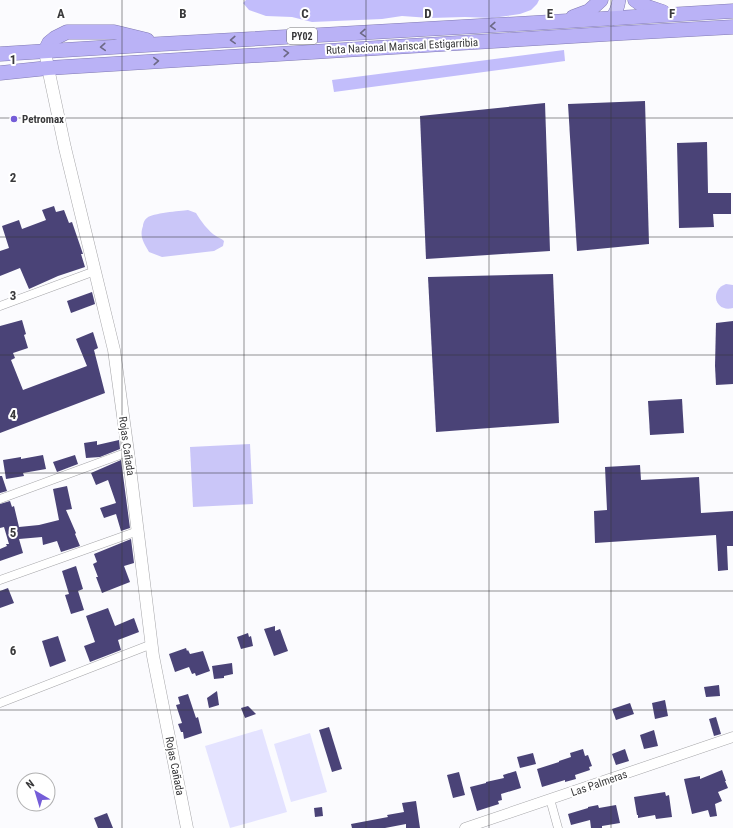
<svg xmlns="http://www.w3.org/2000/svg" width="733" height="828" font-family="'Roboto Condensed',sans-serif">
  <rect width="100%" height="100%" fill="#fbfbfe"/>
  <g fill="#e4e3ff">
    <polygon points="262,729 287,812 230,828 205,746"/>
    <polygon points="310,733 327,792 291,802 274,744"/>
  </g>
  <g fill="#c2bdfb">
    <polygon points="246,0 539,0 537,4 531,10 520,14 492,18 465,17 430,18 402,16 382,19 312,22 292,17 266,16 249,10 243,3"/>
    <polygon points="564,50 565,61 334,92 332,80"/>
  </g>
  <g fill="#cac6f8">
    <path d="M188 210 196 213C200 220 209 232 216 236 219 238 221 238 224 241L223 246 214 251 162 257 149 252C144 243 139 237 143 226 143 223 145 219 147 218 152 213 180 211 188 210Z"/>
    <path d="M726 284 733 285V308C715 313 709 290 726 284Z"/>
    <polygon points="250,444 253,504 193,507 190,447"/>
  </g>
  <g fill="#4a4377">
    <polygon points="645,101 649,244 577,251 568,104"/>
    <polygon points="545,103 550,251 426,259 420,116"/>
    <polygon points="707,142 708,193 731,193 731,214 713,214 714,227 679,228 677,143"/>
    <polygon points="54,206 56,212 64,210 69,223 72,222 83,254 81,254 85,267 58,276 29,289 20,268 0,276 0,251 9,248 2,226 19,220 22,229 46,220 42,210"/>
    <polygon points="553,274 559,423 436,432 428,277"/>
    <polygon points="92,292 95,304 71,313 67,301"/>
    <polygon points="22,320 26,334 24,335 28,348 13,353 15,358 11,360 23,390 87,366 76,339 93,332 98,348 94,350 105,393 0,433 0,326"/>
    <polygon points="733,321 733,384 716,385 715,366 716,323"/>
    <polygon points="682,399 684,433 650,435 648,401"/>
    <polygon points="119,440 120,449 100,457 86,458 84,443 97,441 97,445"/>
    <polygon points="43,455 46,469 23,473 24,476 6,479 3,460 21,457 21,459"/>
    <polygon points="75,455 78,464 57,472 53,462"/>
    <polygon points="121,460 130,528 121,531 116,514 104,518 100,508 116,503 108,480 96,485 91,473"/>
    <polygon points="640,465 641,480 699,477 701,513 733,511 733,546 727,546 728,570 718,571 716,535 595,543 594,511 607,510 605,467"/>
    <polygon points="0,476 2,476 7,491 0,493"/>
    <polygon points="67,486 72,509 66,510 76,533 75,534 80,546 61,552 57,541 43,545 42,537 19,539 23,553 0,561 0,549 7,546 6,544 9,544 4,527 0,528 0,504 10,501 12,507 14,506 19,527 39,525 59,520 53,489"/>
    <polygon points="131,539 134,563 124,566 130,582 102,593 96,577 98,577 93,564 97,562 94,554"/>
    <polygon points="76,566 83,589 78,591 84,610 71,614 65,595 69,594 62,571"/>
    <polygon points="8,588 14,603 0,608 0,591"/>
    <polygon points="108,608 115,626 134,618 139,632 118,640 121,650 90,662 84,646 95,642 86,616"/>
    <polygon points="275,626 275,631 280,629 288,651 274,656 264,629"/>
    <polygon points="248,633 249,637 251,636 253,646 241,649 237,637"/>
    <polygon points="58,636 66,661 50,667 42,641"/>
    <polygon points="186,648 187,651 188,650 190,654 203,651 210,671 196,676 195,673 192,674 189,667 175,672 169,654"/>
    <polygon points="232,663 233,674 224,676 224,678 214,679 212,666"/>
    <polygon points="719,685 720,696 706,697 704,687"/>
    <polygon points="217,691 219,705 209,708 207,698"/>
    <polygon points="188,694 196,718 198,717 202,733 184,739 183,732 181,732 178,724 182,723 176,705 180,704 178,697"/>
    <polygon points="665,700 668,716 655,719 652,703"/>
    <polygon points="630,703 634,714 616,720 612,709"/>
    <polygon points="248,706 256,714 245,718 241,708"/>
    <polygon points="716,717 721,734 714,736 709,719"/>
    <polygon points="329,727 342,769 332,772 319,730"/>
    <polygon points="654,730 658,746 644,749 640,735"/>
    <polygon points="583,749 585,756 588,755 592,766 589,767 590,770 575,775 576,779 565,782 565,780 542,787 537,769 559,762 559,761 571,757 570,753"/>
    <polygon points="625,749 629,761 616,765 612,754"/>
    <polygon points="533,753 536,764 520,768 517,757"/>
    <polygon points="722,770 726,781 725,781 728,788 718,792 722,801 715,804 717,816 710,817 708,810 692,814 684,779 700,776 700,779"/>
    <polygon points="516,771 521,788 501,794 502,800 498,801 499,804 477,811 470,787 486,783 486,782 504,778 503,775"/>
    <polygon points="459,772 465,795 453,798 447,775"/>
    <polygon points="665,792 666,796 669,795 672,817 656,819 655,815 638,818 638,815 637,815 634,797"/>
    <polygon points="416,801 420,828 406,828 406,824 385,828 352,828 351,824 388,817 387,815 404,812 402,803"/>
    <polygon points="598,805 599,808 616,805 620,823 602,826 602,828 591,828 590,820 571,825 568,814 588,808 588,807"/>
    <polygon points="322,807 323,816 315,817 314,808"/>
    <polygon points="107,813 113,828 98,828 94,818"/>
  </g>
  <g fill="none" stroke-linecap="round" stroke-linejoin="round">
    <defs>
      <g id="minor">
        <polyline points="0,306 95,271"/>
        <polyline points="0,499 128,452"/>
        <polyline points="0,580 138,531"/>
        <polyline points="0,703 152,644"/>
        <polyline points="550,799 558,828"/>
      </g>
      <polyline id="tertiary" points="465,828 733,737"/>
      <polyline id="secondary" points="45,51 48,68 65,148 114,350 128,452 153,656 187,828"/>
      <path id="primary" d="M611 19C616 13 618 8 619 0"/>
      <g id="trunk">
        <polyline points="635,0 642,5 663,12"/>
        <polyline points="573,17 589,11 601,0"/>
        <polyline points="45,51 49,43 55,38 67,32 114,32 147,40"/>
        <polyline points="0,54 161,44 534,23 733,11"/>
        <polyline points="0,73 48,68 623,33 733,27"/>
      </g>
    </defs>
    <use href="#minor" stroke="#a5a5a8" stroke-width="9"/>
    <use href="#tertiary" stroke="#a5a5a8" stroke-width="11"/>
    <use href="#secondary" stroke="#a5a5a8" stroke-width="13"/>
    <use href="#primary" stroke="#827bb3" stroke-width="14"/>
    <use href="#trunk" stroke="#827bb3" stroke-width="15"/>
    <use href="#minor" stroke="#fff" stroke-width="8"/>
    <use href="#tertiary" stroke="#fff" stroke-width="10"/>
    <use href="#secondary" stroke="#fff" stroke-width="12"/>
    <use href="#primary" stroke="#cbc5f8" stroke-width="13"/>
    <use href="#trunk" stroke="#bab2f6" stroke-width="14"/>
  </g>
  <defs><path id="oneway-chevron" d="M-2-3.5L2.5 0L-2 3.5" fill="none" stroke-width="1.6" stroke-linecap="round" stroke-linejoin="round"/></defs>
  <g stroke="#6d6986">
    <use href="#oneway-chevron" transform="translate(493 26) rotate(177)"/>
    <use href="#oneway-chevron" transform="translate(363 33) rotate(177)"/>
    <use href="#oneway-chevron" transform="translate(233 40) rotate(177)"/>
    <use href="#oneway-chevron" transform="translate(103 47) rotate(176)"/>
    <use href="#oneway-chevron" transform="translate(286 53) rotate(-3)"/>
    <use href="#oneway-chevron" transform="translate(156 61) rotate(-3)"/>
  </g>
  <path fill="none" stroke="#39393b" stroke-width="1" stroke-opacity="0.55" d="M122 0V828M244 0V828M366 0V828M489 0V828M611 0V828M0 118H733M0 237H733M0 355H733M0 473H733M0 591H733M0 710H733"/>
  <circle fill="#755dd8" stroke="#fff" stroke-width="1.5" cx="14" cy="119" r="4"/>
  <g text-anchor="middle" stroke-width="4" stroke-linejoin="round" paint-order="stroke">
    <rect fill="#fff" stroke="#747476" stroke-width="1" x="287" y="28" width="30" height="16" rx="3"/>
    <g font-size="10" font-weight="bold" fill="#39393b">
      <text x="302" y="40">PY02</text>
    </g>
    <g font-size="11" fill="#39393b" stroke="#fff">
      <text transform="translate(402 46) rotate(-3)" y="4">Ruta Nacional Mariscal Estigarribia</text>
      <text transform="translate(127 446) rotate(82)" y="4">Rojas Cañada</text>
      <text transform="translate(175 766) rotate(79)" y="4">Rojas Cañada</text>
      <text transform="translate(599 783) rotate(-19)" y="4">Las Palmeras</text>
    </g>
    <g font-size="11" font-weight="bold" fill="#39393b" stroke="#fff" text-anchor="start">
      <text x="22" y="123">Petromax</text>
    </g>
  </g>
  <g font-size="13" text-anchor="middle" font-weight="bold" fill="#39393b" stroke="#fff" stroke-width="4" stroke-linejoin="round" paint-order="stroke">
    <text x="61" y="18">A</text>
    <text x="183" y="18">B</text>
    <text x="305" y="18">C</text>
    <text x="428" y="18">D</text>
    <text x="550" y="18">E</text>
    <text x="672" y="18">F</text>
    <text x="13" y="64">1</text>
    <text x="13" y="182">2</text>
    <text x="13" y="300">3</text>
    <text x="13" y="419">4</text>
    <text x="13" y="537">5</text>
    <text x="13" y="655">6</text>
  </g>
  <g transform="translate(36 792) rotate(322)"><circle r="19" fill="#ffffff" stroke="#b0b0b1"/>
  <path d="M0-3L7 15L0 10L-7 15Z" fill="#755dd8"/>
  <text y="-6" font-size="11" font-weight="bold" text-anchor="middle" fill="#39393b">N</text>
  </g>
</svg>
